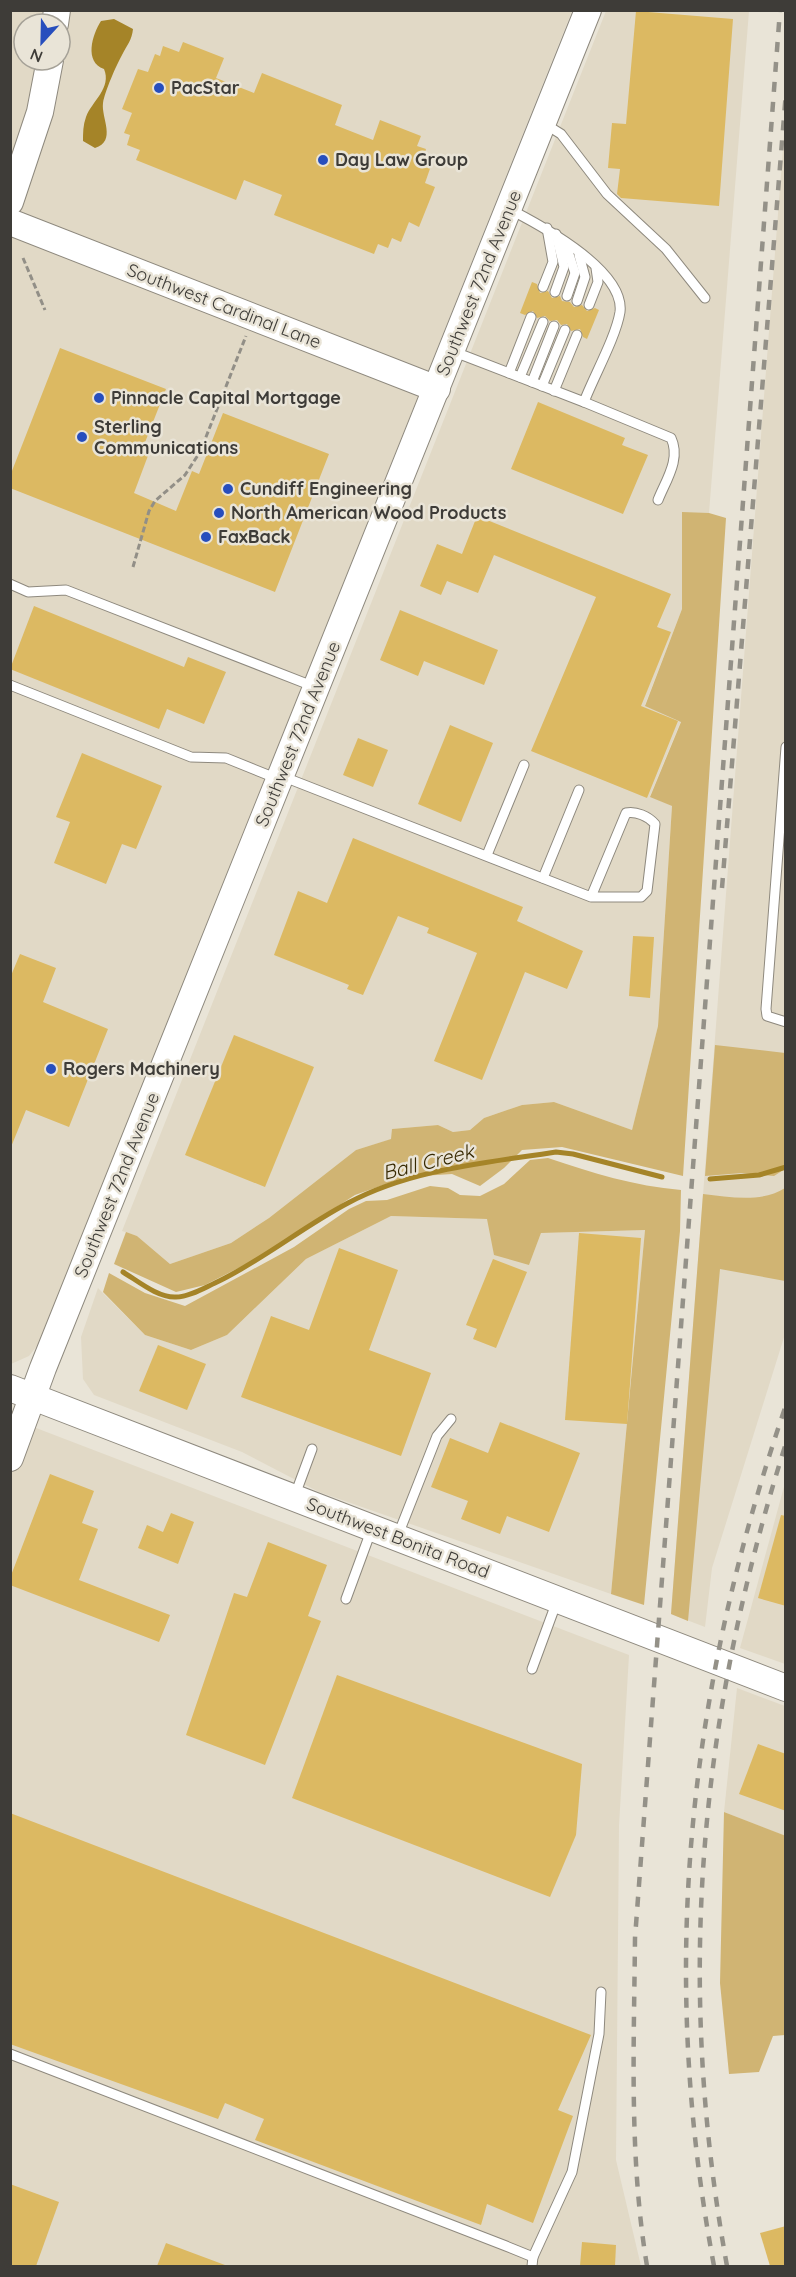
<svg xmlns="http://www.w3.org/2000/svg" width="796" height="2277" font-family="Quicksand,sans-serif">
  <rect width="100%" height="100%" fill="#e9e4d7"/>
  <g fill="#e1d9c6" fill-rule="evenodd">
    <path d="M10 11H572L40 1342 29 1356 11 1364ZM24 24H60V60H24Z"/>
    <polygon points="606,11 749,11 709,513 682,513 682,609 645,705 681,721 650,796 672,806 658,1026 632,1130 554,1102 522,1105 484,1118 470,1130 453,1132 438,1125 392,1129 392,1139 356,1150 269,1218 231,1243 170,1264 137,1236 122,1231"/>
    <polygon points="785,122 785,1334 712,1568 705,1627 671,1614"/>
    <polygon points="391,1216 488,1219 529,1265 541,1233 645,1230 611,1594 319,1492 242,1452 94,1395 83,1379 81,1337 98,1288 145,1335 191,1350 227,1335 306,1259"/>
    <polygon points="10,1418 629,1655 619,1826 616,2160 641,2266 11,2266"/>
    <polygon points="785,1483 785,1664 740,1648"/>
    <polygon points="737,1688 785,1706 785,1836 724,1812"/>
  </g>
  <g fill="#d0b473">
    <polygon points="682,512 709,513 726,518 683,1176 562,1147 522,1150 504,1168 480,1186 452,1174 406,1177 355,1195 256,1259 205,1285 176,1292 114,1264 126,1232 137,1236 170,1264 231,1243 269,1218 356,1150 391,1139 392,1129 438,1125 453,1132 470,1130 484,1118 522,1105 554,1102 632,1130 658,1026 672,806 650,797 681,722 645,706 682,609"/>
    <polygon points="715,1045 785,1053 785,1169 774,1176 742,1173 705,1176"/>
    <path d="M548 1158C593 1173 634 1186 681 1190L680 1231 644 1605 611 1594 645 1230 541 1233 529 1265 494 1255 487 1219 391 1216 306 1259 227 1335 191 1350 145 1335 103 1292 109 1273 145 1293 185 1306 294 1247 349 1209 366 1201 387 1200 430 1186 448 1188 460 1195 480 1196 504 1184 530 1160Z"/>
    <path d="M785 1188V1281L720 1269 688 1621 671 1614 703 1194C730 1197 762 1203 785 1188Z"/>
    <polygon points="724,1812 786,1836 785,2035 773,2036 759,2072 729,2074 720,1983"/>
  </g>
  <path fill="#a58428" d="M114 19 133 29C132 40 127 45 122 55 116 66 105 91 103 103 101 118 117 141 95 148L83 141C83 133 83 125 86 117 92 101 112 88 104 69 84 62 92 35 101 21Z"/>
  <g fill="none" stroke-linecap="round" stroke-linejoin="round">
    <g stroke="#a58428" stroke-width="5">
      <polyline points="710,1179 759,1175 786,1167"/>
      <path d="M123 1272C138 1281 158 1298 176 1297 189 1297 204 1288 215 1283 262 1261 302 1227 348 1203 411 1169 486 1163 556 1152L573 1154 662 1177"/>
    </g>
  </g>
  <g fill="#dcb962">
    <polygon points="636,11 733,19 719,206 621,198 617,194 620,169 608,168 612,123 626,124"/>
    <polygon points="183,42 224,58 216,78 254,93 262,73 342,105 335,125 373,140 380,120 421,136 417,146 426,149 423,159 432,163 425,183 435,187 419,227 409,222 401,242 392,238 388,248 378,244 374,254 274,215 282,195 244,180 236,200 136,160 140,150 127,145 130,135 124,133 132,113 122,109 138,69 148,72 155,54 160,56 163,46 179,52"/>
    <polygon points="532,282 537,284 540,293 548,291 552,298 560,296 562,301 570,302 574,307 582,305 587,311 595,308 599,310 587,339 583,337 580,329 571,331 567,324 561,325 557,320 550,321 545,316 537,318 533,311 525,315 520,313"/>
    <polygon points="60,348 166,389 142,450 149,453 134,493 176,511 192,471 199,474 223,413 329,454 275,592 10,488 10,476"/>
    <polygon points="538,402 625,438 622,445 648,455 623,514 511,469"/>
    <polygon points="477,516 671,594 657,627 671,632 641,706 678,721 647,798 531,751 596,597 494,555 478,593 447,581 441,595 420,586 437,544 462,554"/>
    <polygon points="34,606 184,667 188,657 226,672 204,724 167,709 159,729 10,669"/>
    <polygon points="400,610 498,650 484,685 424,661 418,676 380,660"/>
    <polygon points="450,725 493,743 461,822 418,804"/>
    <polygon points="358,738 388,750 373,787 343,775"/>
    <polygon points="82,753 162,786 136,849 122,844 106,884 54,863 70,822 56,817"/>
    <polygon points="353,838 523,907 517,921 583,951 567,989 525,972 482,1080 434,1061 477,953 427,933 429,928 398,916 363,995 347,989 349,985 274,955 298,891 327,903"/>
    <polygon points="633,936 654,937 650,998 629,996"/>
    <polygon points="20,954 56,968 43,1002 108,1029 69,1127 26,1110 11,1147 10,978"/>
    <polygon points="234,1035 314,1067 265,1187 185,1155"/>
    <polygon points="579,1233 641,1238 627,1424 565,1420"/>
    <polygon points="339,1248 398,1270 369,1350 431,1373 401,1456 241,1397 271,1316 309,1330"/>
    <polygon points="493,1259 527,1272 496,1348 473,1339 477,1329 466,1325"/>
    <polygon points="158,1345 206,1364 187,1410 139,1391"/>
    <polygon points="500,1422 580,1453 549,1532 507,1516 500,1534 461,1519 468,1501 431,1487 450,1438 488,1453"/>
    <polygon points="50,1474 94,1491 82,1523 98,1529 79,1580 170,1615 159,1642 10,1585 10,1578"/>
    <polygon points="171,1513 194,1522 178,1564 138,1548 147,1525 163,1532"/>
    <polygon points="781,1515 786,1516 786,1606 758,1598"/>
    <polygon points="268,1542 327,1565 308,1616 321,1621 265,1765 186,1735 234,1593 247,1597"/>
    <polygon points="337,1675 582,1764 576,1835 550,1897 292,1798"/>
    <polygon points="758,1744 786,1754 786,1811 739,1794"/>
    <polygon points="10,1813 591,2035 558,2110 573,2116 533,2223 487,2204 481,2225 255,2140 264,2119 225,2103 218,2119 10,2044"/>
    <polygon points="10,2184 59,2202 36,2266 10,2266"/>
    <polygon points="786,2226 786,2266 770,2266 760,2233"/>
    <polygon points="582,2242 616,2245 615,2266 580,2266"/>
    <polygon points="166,2243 225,2265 224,2266 157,2266"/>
  </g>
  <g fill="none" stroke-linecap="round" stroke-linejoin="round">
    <defs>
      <g id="lane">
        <polyline points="545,124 561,134 607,194 666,249 705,298"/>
        <polyline points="565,242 575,273 567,296"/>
        <polyline points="543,287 553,262 547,228"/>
        <polyline points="555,292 564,267 556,234"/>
        <polyline points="577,301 585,277 579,255"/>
        <polyline points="589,305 598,282 596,268"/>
        <path d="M452 351 584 402C593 378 616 337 620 312 625 271 542 226 511 210"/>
        <polyline points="509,373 531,317"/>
        <polyline points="520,377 543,322"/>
        <polyline points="532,382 554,326"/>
        <polyline points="542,386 565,330"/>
        <polyline points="554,391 577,335"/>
        <path d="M584 402 671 438C681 459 666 480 658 500"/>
        <polyline points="10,584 28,592 66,590 315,687"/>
        <polyline points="10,685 191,757 226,758 278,779"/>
        <polyline points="786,747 766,1009 767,1016 786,1022"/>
        <path d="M284 777 591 897H641L647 891 655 824C648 816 636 811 626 813L591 897"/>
        <polyline points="487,855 524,765"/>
        <polyline points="543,878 579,790"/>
        <polyline points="295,1495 312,1449"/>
        <polyline points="398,1535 437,1436 451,1419"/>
        <polyline points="346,1599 371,1531"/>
        <polyline points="532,1669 557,1601"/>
        <polyline points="10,2054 506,2246 533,2257 532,2266"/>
        <polyline points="533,2257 572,2172 599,2034 601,1992"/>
      </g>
      <g id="secondary">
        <polyline points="55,24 57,10"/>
        <polyline points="10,202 40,112 50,60"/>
        <polyline points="10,222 437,389"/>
        <polyline points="10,1388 786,1688"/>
        <polyline points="10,1458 43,1368 588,10"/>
      </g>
    </defs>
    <use href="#lane" stroke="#8e897e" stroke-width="11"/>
    <use href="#secondary" stroke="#8e897e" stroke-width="28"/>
    <g stroke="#928f87" stroke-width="3" stroke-dasharray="6 3" stroke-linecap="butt">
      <polyline points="23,258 45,310"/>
      <polyline points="133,567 149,511 155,501 185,475 200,452 246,336"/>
    </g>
    <use href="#lane" stroke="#fff" stroke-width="9"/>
    <use href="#secondary" stroke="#fff" stroke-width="26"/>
    <g stroke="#949188" stroke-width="4.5" stroke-dasharray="10 10" stroke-linecap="butt">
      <polyline points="722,888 786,92"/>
      <path d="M647 2266C629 2158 634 2047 635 1938L780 10"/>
      <path d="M714 2266C658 1968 688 1691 786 1405"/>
      <path d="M727 2266C675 1981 699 1718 786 1443"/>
    </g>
  </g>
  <g fill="#274ebd" stroke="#e9e4d7" stroke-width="2">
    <circle cx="159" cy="88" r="6"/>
    <circle cx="323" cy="160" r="6"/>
    <circle cx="99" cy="398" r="6"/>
    <circle cx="82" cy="437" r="6"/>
    <circle cx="228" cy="489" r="6"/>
    <circle cx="219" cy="513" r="6"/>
    <circle cx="206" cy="537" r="6"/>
    <circle cx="51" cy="1069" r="6"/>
  </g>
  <g text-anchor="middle" stroke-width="5" stroke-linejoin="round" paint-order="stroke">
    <g font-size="18" font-weight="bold" fill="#3e3c38" stroke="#e9e4d7" text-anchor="start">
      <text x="171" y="94">PacStar</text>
      <text x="335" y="166">Day Law Group</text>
      <text x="111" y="404">Pinnacle Capital Mortgage</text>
      <text x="94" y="433">Sterling<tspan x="94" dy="21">Communications</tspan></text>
      <text x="240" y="495">Cundiff Engineering</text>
      <text x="231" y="519">North American Wood Products</text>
      <text x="218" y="543">FaxBack</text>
      <text x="63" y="1075">Rogers Machinery</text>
    </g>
    <g font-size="18" fill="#3e3c38" stroke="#e9e4d7">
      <text transform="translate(479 283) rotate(-68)" y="6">Southwest 72nd Avenue</text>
      <text transform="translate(224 306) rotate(21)" y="6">Southwest Cardinal Lane</text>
      <text transform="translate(298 734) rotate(-68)" y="6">Southwest 72nd Avenue</text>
      <text transform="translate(117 1185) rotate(-68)" y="6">Southwest 72nd Avenue</text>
      <text transform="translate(398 1538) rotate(21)" y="6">Southwest Bonita Road</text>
    </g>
    <g font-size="20" font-style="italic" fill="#372902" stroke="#e9e4d7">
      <text transform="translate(428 1162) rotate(-14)" y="7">Ball Creek</text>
    </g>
  </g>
  <rect width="796" height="2277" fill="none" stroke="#3e3c38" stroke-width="24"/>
  <g transform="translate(42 42) rotate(202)"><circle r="28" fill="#e9e4d7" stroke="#a5a197" stroke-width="1.5"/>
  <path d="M0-4.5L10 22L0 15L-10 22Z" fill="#274ebd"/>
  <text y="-9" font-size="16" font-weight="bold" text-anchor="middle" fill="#3e3c38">N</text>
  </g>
</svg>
